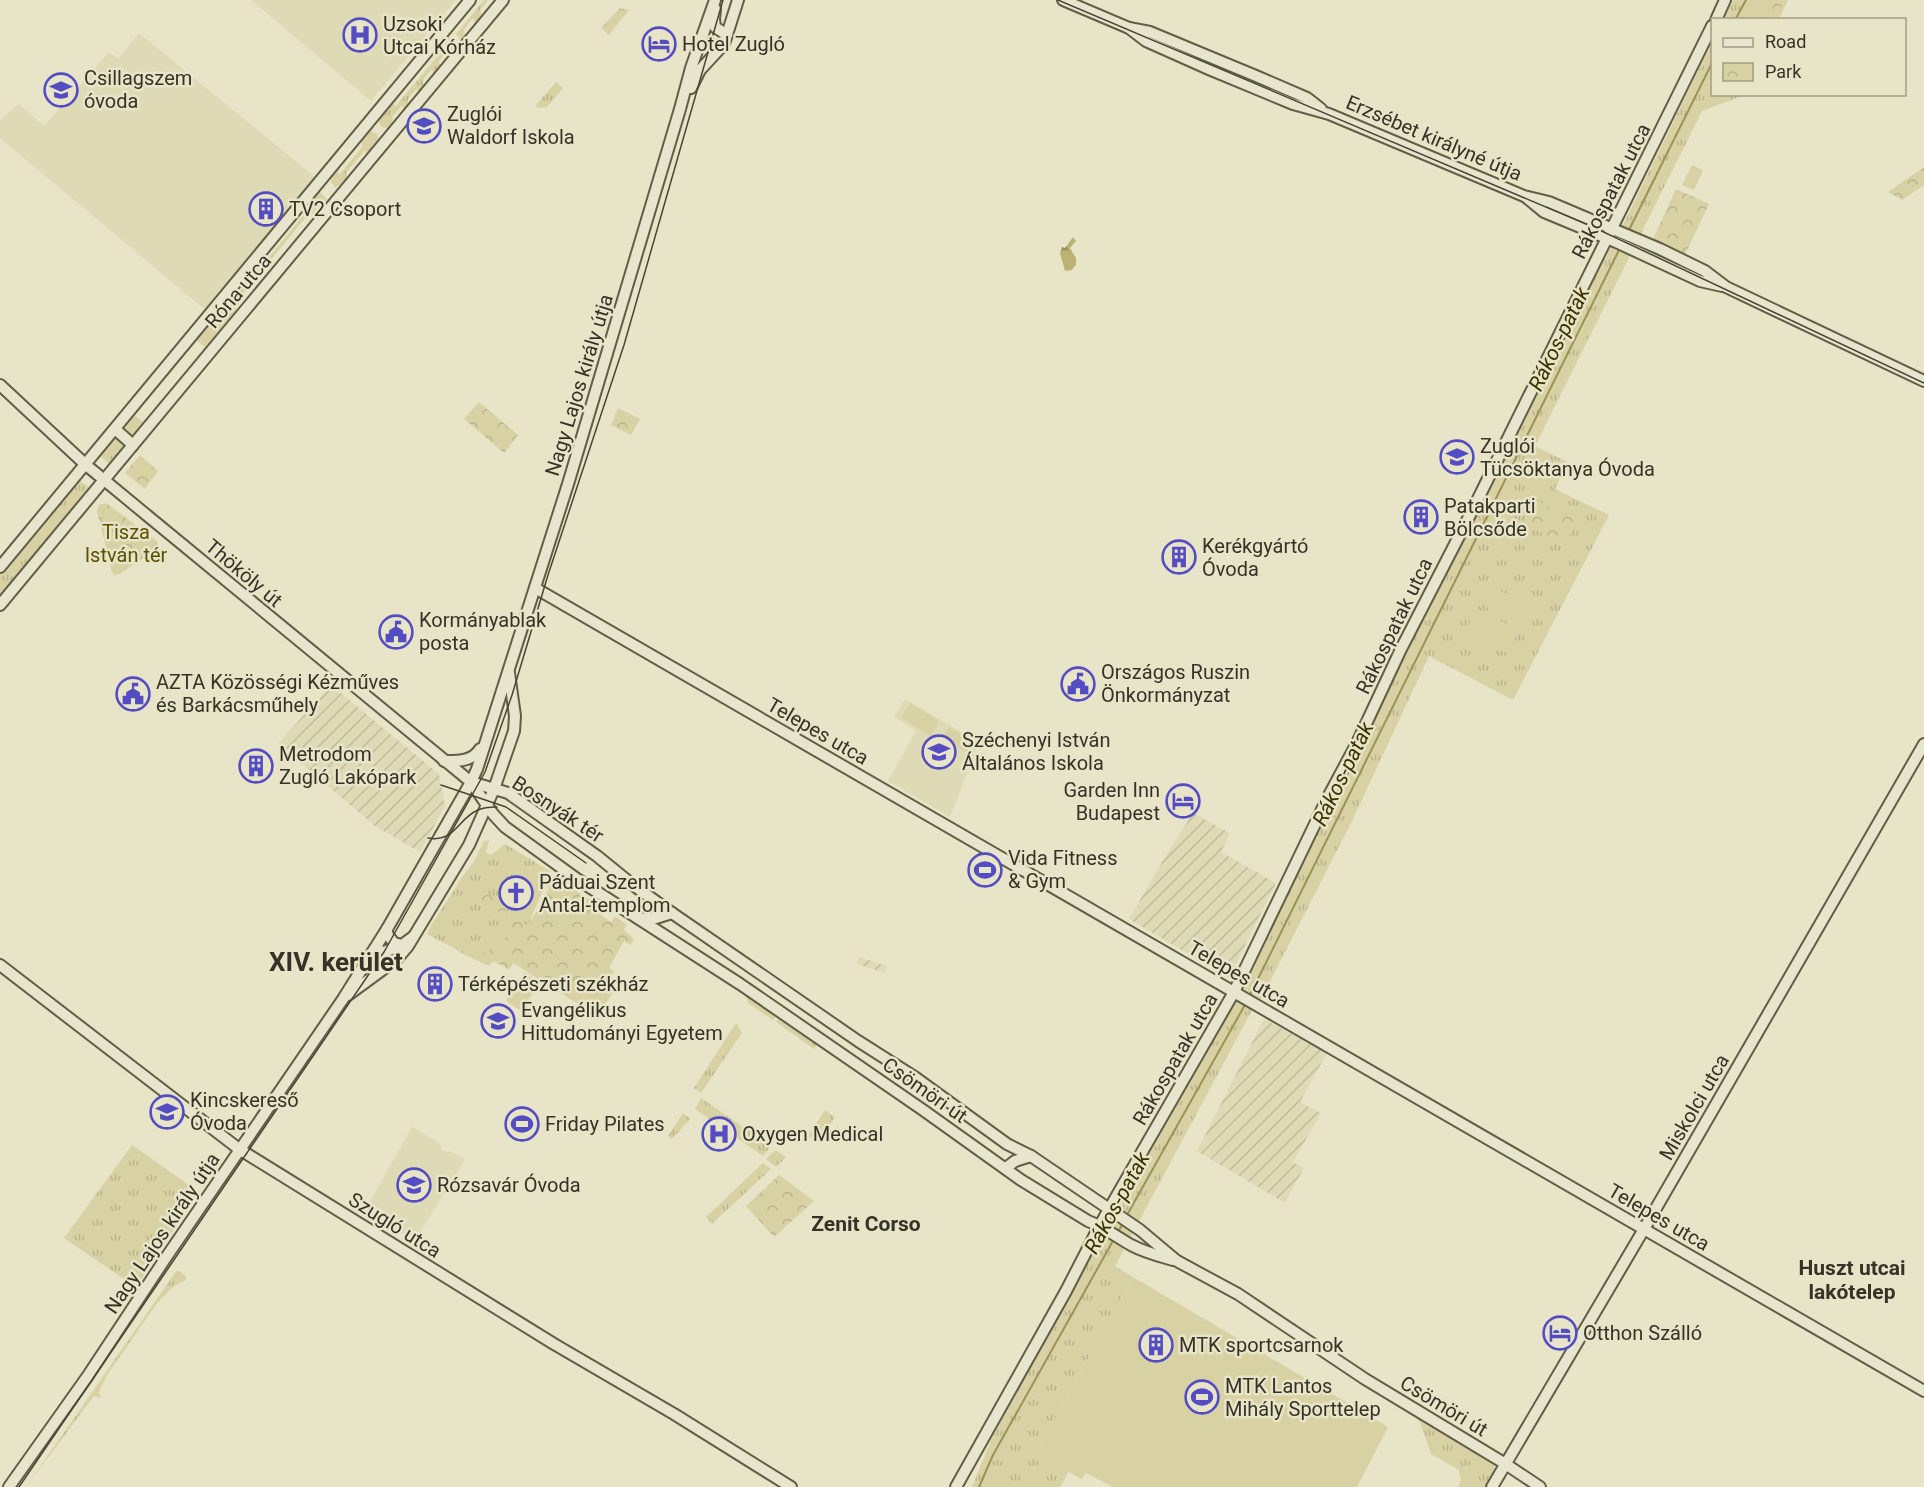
<svg xmlns="http://www.w3.org/2000/svg" width="1924" height="1487" font-family="Roboto,sans-serif">
  <defs>
    <pattern id="industrial-furrows" width="10" height="10" patternUnits="userSpaceOnUse" patternTransform="scale(1.5)"><rect width="10" height="10" fill="#dfdab6"/><path d="M-1 1l2-2M0 10L10 0M9 11l2-2" fill="none" stroke="#c0bc9c"/></pattern>
    <pattern id="grass-tufts" width="24" height="20" patternUnits="userSpaceOnUse" patternTransform="scale(1.5)"><rect width="24" height="20" fill="#d8d1a3"/><path d="M3 7l-1-3M5 7V3M7 7l1-3M15 17l-1-3M17 17v-4M19 17l1-3" fill="none" stroke="#bab48c"/></pattern>
    <pattern id="forest-firs" width="22" height="20" patternUnits="userSpaceOnUse" patternTransform="scale(1.5)"><rect width="22" height="20" fill="#bcb275"/><path d="M5 1l3.5 6h-7zM16 11l3.5 6h-7z" fill="#9a9160"/></pattern>
    <pattern id="park-crowns" width="20" height="18" patternUnits="userSpaceOnUse" patternTransform="scale(1.5)"><rect width="20" height="18" fill="#d8d1a3"/><path d="M2 6a3 3 0 1 1 6 0M12 15a3 3 0 1 1 6 0" fill="none" stroke="#bab48c"/></pattern>
  </defs>
  <rect width="100%" height="100%" fill="#e8e4c7"/>
  <g fill="#dfdab6">
    <polygon points="251,0 456,0 371,101"/>
    <polygon points="139,33 320,181 210,314 0,138 0,120 19,104 44,126 109,52 118,59"/>
    <polygon points="905,699 979,742 950,817 888,781 916,731 894,717"/>
    <polygon points="412,1127 441,1144 441,1149 446,1152 450,1151 465,1159 415,1241 365,1210"/>
  </g>
  <g fill="url(#industrial-furrows)">
    <polygon points="331,685 439,774 445,806 420,852 375,826 278,744"/>
    <polygon points="1193,813 1230,833 1221,852 1276,883 1229,978 1129,919 1165,857"/>
    <polygon points="859,957 887,966 885,973 857,964"/>
    <polygon points="1264,1019 1327,1053 1300,1102 1321,1113 1293,1162 1304,1168 1285,1203 1197,1151"/>
  </g>
  <g fill="url(#grass-tufts)">
    <polygon points="484,0 488,0 480,10 482,15 475,24 473,18 464,29 465,35 461,40 456,34"/>
    <polygon points="1733,0 1788,0 1779,19 1724,20"/>
    <polygon points="620,8 629,10 609,35 601,28"/>
    <polygon points="447,35 457,44 449,55 448,49 439,61 440,66 433,74 432,69 423,80 424,86 418,94 417,88 408,99 409,105 404,110 402,105 392,117 393,123 388,128 381,127 378,120 393,102 395,107 445,47 444,39"/>
    <polygon points="1712,42 1712,94 1743,95 1742,96 1702,111 1535,446 1567,462 1555,489 1609,515 1513,700 1429,656 1352,821 1262,997 1251,1012 1115,1266 1133,1277 1036,1453 1069,1471 1060,1487 972,1487 992,1438 1118,1203 1234,1002 1524,414 1625,221"/>
    <polygon points="556,82 563,88 547,107 539,108 535,106"/>
    <polygon points="370,131 377,134 379,141 367,155 365,150 346,173 347,179 342,184 335,187 331,182 331,175 336,169 339,175 363,146 360,140"/>
    <polygon points="319,191 327,199 313,214 310,212 233,306 237,310 206,348 195,339 226,302 230,304 308,210 305,208"/>
    <polygon points="133,414 144,423 109,464 98,454"/>
    <polygon points="79,480 90,489 0,597 0,575"/>
    <polygon points="489,840 487,849 485,852 491,855 505,844 550,871 550,874 528,925 489,966 461,953 461,952 427,934 429,929 462,877 473,863 484,841"/>
    <polygon points="745,993 776,1016 773,1020 748,1003"/>
    <polygon points="779,1018 817,1044 814,1049 776,1022"/>
    <polygon points="736,1023 742,1033 701,1093 694,1088"/>
    <polygon points="701,1098 771,1146 763,1156 695,1109"/>
    <polygon points="825,1110 835,1117 819,1143 808,1136"/>
    <polygon points="683,1113 690,1119 672,1139 668,1136"/>
    <polygon points="132,1145 199,1192 136,1287 64,1238"/>
    <polygon points="775,1150 786,1157 776,1167 766,1159"/>
    <polygon points="763,1163 771,1169 712,1224 706,1217"/>
    <polygon points="177,1270 186,1276 186,1280 173,1287 158,1302 107,1375 99,1392 101,1398 94,1396 26,1487"/>
    <polygon points="1418,1417 1422,1418 1493,1465 1495,1468 1486,1487 1458,1487 1461,1480 1459,1470 1431,1454 1420,1423 1417,1419"/>
  </g>
  <polygon fill="url(#forest-firs)" points="1073,237 1076,241 1070,248 1076,258 1076,264 1072,270 1065,271 1060,253 1062,247 1065,248"/>
  <g fill="url(#park-crowns)">
    <polygon points="1763,0 1785,0 1775,19 1754,19"/>
    <polygon points="1924,167 1924,185 1902,200 1888,192"/>
    <polygon points="1676,189 1709,204 1685,255 1653,239"/>
    <polygon points="479,402 518,435 504,453 464,419"/>
    <polygon points="618,408 640,419 631,435 611,425"/>
    <polygon points="140,455 158,471 145,489 125,473"/>
    <polygon points="1535,500 1577,520 1565,544 1523,524"/>
    <polygon points="106,503 157,541 158,547 120,574 114,575 112,572 97,511 99,505"/>
    <path d="M550 874 604 909 601 915 611 922 615 916 627 925 624 930 634 939 630 945 624 941 609 968 614 971 611 977 620 982 597 1016 513 963 509 970 492 960 489 966 485 962 483 952C497 948 505 941 511 928 503 913 491 901 473 902L481 890 509 906 505 912 527 925 540 907 549 888 544 885Z"/>
    <polygon points="779,1175 814,1201 774,1237 746,1206"/>
  </g>
  <g fill="#d8d1a3">
    <polygon points="1692,165 1703,170 1694,190 1682,185"/>
    <polygon points="1493,587 1533,607 1524,626 1484,606"/>
    <polygon points="1476,610 1519,630 1508,654 1464,633"/>
    <polygon points="1526,635 1532,638 1524,657 1518,655"/>
    <polygon points="910,703 939,721 931,736 901,718"/>
    <polygon points="949,727 976,743 970,754 942,739"/>
    <polygon points="524,972 540,982 521,1011 506,1001"/>
    <polygon points="1133,1277 1388,1427 1357,1487 1113,1487 1086,1473 1081,1479 1036,1453"/>
  </g>
  <g fill="none" stroke-linecap="round" stroke-linejoin="round">
    <g stroke="#9b9256" stroke-width="2">
      <polyline points="1735,20 1746,0"/>
      <polyline points="1628,232 1712,63"/>
      <polyline points="1250,995 1620,248"/>
      <polyline points="1127,1215 1246,1003"/>
      <polyline points="1117,1234 1123,1223"/>
      <polyline points="979,1487 993,1455 1114,1239"/>
    </g>
    <defs>
      <g id="secondary">
        <polyline points="1063,0 1129,28 1150,32 1256,76 1307,98 1321,109"/>
        <polyline points="715,9 714,19 715,27 727,35"/>
        <polyline points="1716,20 1725,0"/>
        <polyline points="1129,28 1146,41 1211,70 1293,104 1329,114 1524,196 1549,202 1660,249 1705,271 1726,287 1924,381"/>
        <polyline points="691,88 700,70 724,44 738,0"/>
        <polyline points="1527,198 1544,212 1616,242 1700,281 1722,286"/>
        <polyline points="0,385 86,465 149,517 471,782 508,793 597,856 629,882 672,913 858,1041 916,1078 1007,1144 1031,1156 1140,1230 1177,1261 1238,1294 1365,1379 1504,1463 1540,1487"/>
        <polyline points="115,429 133,445"/>
        <polyline points="0,567 470,0"/>
        <polyline points="535,588 1924,1391"/>
        <polyline points="0,605 503,0"/>
        <path d="M444 761C457 761 472 762 480 749"/>
        <path d="M471 782 493 814 505 827 577 879 740 984 923 1110 1021 1180 1088 1221C1104 1227 1117 1237 1131 1245 1144 1252 1159 1256 1173 1260"/>
        <polyline points="640,919 656,918 672,913"/>
        <polyline points="387,929 387,934 394,943 402,945 413,937"/>
        <polyline points="374,950 384,952 402,945"/>
        <polyline points="0,965 239,1149 554,1344 674,1414 791,1487"/>
        <polyline points="348,995 397,959 408,946 469,845 494,789 514,731 515,716 509,673"/>
        <polyline points="1006,1168 1015,1161 1031,1156"/>
        <polyline points="9,1487 87,1377 165,1259 343,999 387,929 471,782 477,769 568,484 680,109 691,68 715,0"/>
        <polyline points="956,1487 1066,1291 1100,1225 1234,992 1327,799 1357,743 1401,649 1473,509 1712,26"/>
        <polyline points="1492,1487 1644,1229 1924,744"/>
      </g>
    </defs>
    <use href="#secondary" stroke="#615e45" stroke-width="14"/>
    <use href="#secondary" stroke="#e8e5ce" stroke-width="10"/>
    <g stroke="#484538" stroke-width="1.5">
      <polyline points="1058,0 1593,227 1924,383"/>
      <polyline points="441,785 506,807 586,863"/>
      <path d="M428 838C455 843 457 819 478 810 484 807 491 807 497 807"/>
      <polyline points="19,1487 384,952 485,772 512,695 548,575 624,345 723,0"/>
    </g>
  </g>
  <defs>
    <symbol id="hospital-ring" viewBox="-11 -11 22 22"><circle r="9.5" fill="#e8e4c7" stroke="#534cc3" stroke-width="1.5"/><path d="M-5-5h3v3.5h4V-5h3V5h-3V1.5h-4V5h-3Z" fill="#534cc3"/></symbol>
    <symbol id="hotel-ring" viewBox="-11 -11 22 22"><circle r="9.5" fill="#e8e4c7" stroke="#534cc3" stroke-width="1.5"/><path d="M-6-4.5h1.5V1H6V5H4.5V3h-9V5H-6ZM-4 0a1.8 1.8 0 1 1 3.6 0ZM.5 0V-2.5h3Q6-2.5 6 0Z" fill="#534cc3"/></symbol>
    <symbol id="school-ring" viewBox="-11 -11 22 22"><circle r="9.5" fill="#e8e4c7" stroke="#534cc3" stroke-width="1.5"/><path d="M0-5L7-2L0 1L-7-2ZM-4 1L0 2.5L4 1V4Q0 6-4 4Z" fill="#534cc3"/></symbol>
    <symbol id="building-ring" viewBox="-11 -11 22 22"><circle r="9.5" fill="#e8e4c7" stroke="#534cc3" stroke-width="1.5"/><path d="M-4-6H4V6H1V3H-1V6H-4ZM-2.5-4.3h1.7v1.8h-1.7ZM.8-4.3h1.7v1.8H.8ZM-2.5-1h1.7V.8h-1.7ZM.8-1h1.7V.8H.8Z" fill="#534cc3"/></symbol>
    <symbol id="civic-ring" viewBox="-11 -11 22 22"><circle r="9.5" fill="#e8e4c7" stroke="#534cc3" stroke-width="1.5"/><path d="M-.6-6.5H3V-4.5H.6V-3L4-1V1h2V6H-6V1h2V-1L-.6-3ZM-1.2 2.5V6h2.4V2.5Z" fill="#534cc3"/></symbol>
    <symbol id="stadium-ring" viewBox="-11 -11 22 22"><circle r="9.5" fill="#e8e4c7" stroke="#534cc3" stroke-width="1.5"/><path d="M0-5a6.5 5 0 1 0 0 10a6.5 5 0 1 0 0-10ZM-3.5-1.8h7v3.6h-7Z" fill="#534cc3"/></symbol>
    <symbol id="church-ring" viewBox="-11 -11 22 22"><circle r="9.5" fill="#e8e4c7" stroke="#534cc3" stroke-width="1.5"/><path d="M-1.2-6h2.4v3.5h3.3v2.4h-3.3V6h-2.4V-.1h-3.3v-2.4h3.3Z" fill="#534cc3"/></symbol>
    <symbol id="university-ring" viewBox="-11 -11 22 22"><circle r="9.5" fill="#e8e4c7" stroke="#534cc3" stroke-width="1.5"/><path d="M0-5L7-2L0 1L-7-2ZM-4 1L0 2.5L4 1V4Q0 6-4 4Z" fill="#534cc3"/></symbol>
  </defs>
  <g fill-rule="evenodd">
    <use href="#hospital-ring" x="341" y="16" width="38" height="38"/>
    <use href="#hotel-ring" x="640" y="25" width="38" height="38"/>
    <use href="#school-ring" x="42" y="71" width="38" height="38"/>
    <use href="#school-ring" x="405" y="107" width="38" height="38"/>
    <use href="#building-ring" x="247" y="190" width="38" height="38"/>
    <use href="#school-ring" x="1438" y="438" width="38" height="38"/>
    <use href="#building-ring" x="1402" y="498" width="38" height="38"/>
    <use href="#building-ring" x="1160" y="538" width="38" height="38"/>
    <use href="#civic-ring" x="377" y="613" width="38" height="38"/>
    <use href="#civic-ring" x="1059" y="665" width="38" height="38"/>
    <use href="#civic-ring" x="114" y="675" width="38" height="38"/>
    <use href="#school-ring" x="920" y="733" width="38" height="38"/>
    <use href="#building-ring" x="237" y="747" width="38" height="38"/>
    <use href="#hotel-ring" x="1164" y="782" width="38" height="38"/>
    <use href="#stadium-ring" x="966" y="851" width="38" height="38"/>
    <use href="#church-ring" x="497" y="874" width="38" height="38"/>
    <use href="#building-ring" x="416" y="965" width="38" height="38"/>
    <use href="#university-ring" x="479" y="1002" width="38" height="38"/>
    <use href="#school-ring" x="148" y="1093" width="38" height="38"/>
    <use href="#stadium-ring" x="503" y="1105" width="38" height="38"/>
    <use href="#hospital-ring" x="700" y="1115" width="38" height="38"/>
    <use href="#school-ring" x="395" y="1166" width="38" height="38"/>
    <use href="#hotel-ring" x="1541" y="1314" width="38" height="38"/>
    <use href="#building-ring" x="1137" y="1326" width="38" height="38"/>
    <use href="#stadium-ring" x="1183" y="1378" width="38" height="38"/>
  </g>
  <g text-anchor="middle" stroke-width="5" stroke-linejoin="round" paint-order="stroke">
    <g font-size="20" fill="#353328" stroke="#e8e4c7" text-anchor="start">
      <text x="383" y="31">Uzsoki<tspan x="383" dy="23">Utcai Kórház</tspan></text>
      <text x="682" y="51">Hotel Zugló</text>
      <text x="84" y="85">Csillagszem<tspan x="84" dy="23">óvoda</tspan></text>
      <text x="447" y="121">Zuglói<tspan x="447" dy="23">Waldorf Iskola</tspan></text>
      <text x="289" y="216">TV2 Csoport</text>
      <text x="1480" y="453">Zuglói<tspan x="1480" dy="23">Tücsöktanya Óvoda</tspan></text>
      <text x="1444" y="513">Patakparti<tspan x="1444" dy="23">Bölcsőde</tspan></text>
      <text x="1202" y="553">Kerékgyártó<tspan x="1202" dy="23">Óvoda</tspan></text>
      <text x="419" y="627">Kormányablak<tspan x="419" dy="23">posta</tspan></text>
      <text x="1101" y="679">Országos Ruszin<tspan x="1101" dy="23">Önkormányzat</tspan></text>
      <text x="156" y="689">AZTA Közösségi Kézműves<tspan x="156" dy="23">és Barkácsműhely</tspan></text>
      <text x="962" y="747">Széchenyi István<tspan x="962" dy="23">Általános Iskola</tspan></text>
      <text x="279" y="761">Metrodom<tspan x="279" dy="23">Zugló Lakópark</tspan></text>
      <text x="1160" y="797" text-anchor="end">Garden Inn<tspan x="1160" dy="23">Budapest</tspan></text>
      <text x="1008" y="865">Vida Fitness<tspan x="1008" dy="23">&amp; Gym</tspan></text>
      <text x="539" y="889">Páduai Szent<tspan x="539" dy="23">Antal-templom</tspan></text>
      <text x="458" y="991">Térképészeti székház</text>
      <text x="521" y="1017">Evangélikus<tspan x="521" dy="23">Hittudományi Egyetem</tspan></text>
      <text x="190" y="1107">Kincskereső<tspan x="190" dy="23">Óvoda</tspan></text>
      <text x="545" y="1131">Friday Pilates</text>
      <text x="742" y="1141">Oxygen Medical</text>
      <text x="437" y="1192">Rózsavár Óvoda</text>
      <text x="1583" y="1340">Otthon Szálló</text>
      <text x="1179" y="1352">MTK sportcsarnok</text>
      <text x="1225" y="1393">MTK Lantos<tspan x="1225" dy="23">Mihály Sporttelep</tspan></text>
    </g>
    <g font-size="20" fill="#353328" stroke="#e8e4c7">
      <text transform="translate(1434 138) rotate(23)" y="7">Erzsébet királyné útja</text>
      <text transform="translate(1611 191) rotate(-63)" y="7">Rákospatak utca</text>
      <text transform="translate(238 291) rotate(-50)" y="7">Róna utca</text>
      <text transform="translate(579 385) rotate(-73)" y="7">Nagy Lajos király útja</text>
      <text transform="translate(244 573) rotate(40)" y="7">Thököly út</text>
      <text transform="translate(1394 626) rotate(-64)" y="7">Rákospatak utca</text>
      <text transform="translate(818 731) rotate(30)" y="7">Telepes utca</text>
      <text transform="translate(558 809) rotate(33)" y="7">Bosnyák tér</text>
      <text transform="translate(1239 974) rotate(30)" y="7">Telepes utca</text>
      <text transform="translate(1175 1059) rotate(-60)" y="7">Rákospatak utca</text>
      <text transform="translate(925 1090) rotate(35)" y="7">Csömöri út</text>
      <text transform="translate(1694 1107) rotate(-60)" y="7">Miskolci utca</text>
      <text transform="translate(1659 1217) rotate(30)" y="7">Telepes utca</text>
      <text transform="translate(395 1225) rotate(32)" y="7">Szugló utca</text>
      <text transform="translate(162 1233) rotate(-56)" y="7">Nagy Lajos király útja</text>
      <text transform="translate(1444 1406) rotate(31)" y="7">Csömöri út</text>
    </g>
    <g font-size="20" fill="#5c5103" stroke="#e8e4c7">
      <text x="126" y="539">Tisza<tspan x="126" dy="23">István tér</tspan></text>
    </g>
    <g font-size="21" font-style="italic" fill="#3a3200" stroke="#e8e4c7">
      <text transform="translate(1559 339) rotate(-64)" y="7">Rákos-patak</text>
      <text transform="translate(1343 774) rotate(-64)" y="7">Rákos-patak</text>
      <text transform="translate(1117 1203) rotate(-61)" y="7">Rákos-patak</text>
    </g>
    <g font-size="21" font-weight="bold" fill="#353328" stroke="#e8e4c7">
      <text x="866" y="1231">Zenit Corso</text>
      <text x="1852" y="1275">Huszt utcai<tspan x="1852" dy="24">lakótelep</tspan></text>
    </g>
    <g font-size="26" font-weight="bold" fill="#353328" stroke="#e8e4c7">
      <text x="336" y="971">XIV. kerület</text>
    </g>
  </g>
  <rect x="1711" y="18" width="195" height="78" fill="#e8e4c7" stroke="#a09d87" stroke-width="1.5"/>
  <rect x="1723" y="38" width="30" height="9" fill="#e8e5ce" stroke="#a09d87" stroke-width="1.5"/>
  <text x="1765" y="48" font-size="18" fill="#353328">Road</text>
  <rect x="1723" y="63" width="30" height="18" fill="url(#park-crowns)" stroke="#a09d87" stroke-width="1.5"/>
  <text x="1765" y="78" font-size="18" fill="#353328">Park</text>
</svg>
